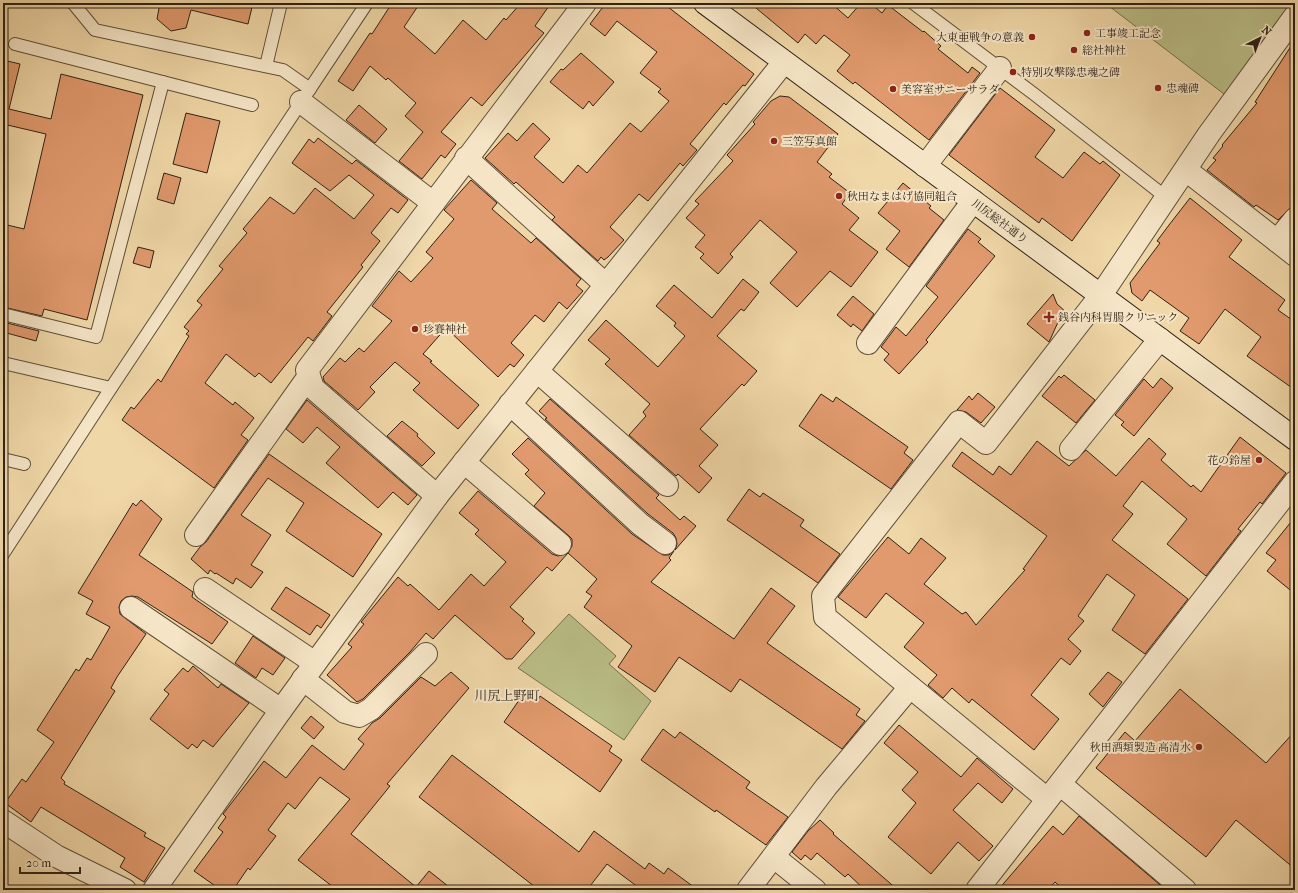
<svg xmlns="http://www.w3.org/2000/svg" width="1298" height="893" font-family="'IM FELL French Canon','Noto Serif JP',serif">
  <rect width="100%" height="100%" fill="#f0d7a7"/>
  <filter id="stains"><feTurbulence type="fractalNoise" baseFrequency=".005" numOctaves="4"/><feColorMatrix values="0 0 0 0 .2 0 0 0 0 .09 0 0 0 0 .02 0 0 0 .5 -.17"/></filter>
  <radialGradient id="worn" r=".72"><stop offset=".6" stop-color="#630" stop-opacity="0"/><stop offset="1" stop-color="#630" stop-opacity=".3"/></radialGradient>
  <g fill="#babe87" stroke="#74704e">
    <polygon points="1105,3 1295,3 1295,4 1228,97"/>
    <polygon points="569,614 616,656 609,664 651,701 624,740 518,668"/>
  </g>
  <g fill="#e19a6d" stroke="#2e2216">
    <polygon points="160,3 253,3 248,24 191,10 186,28 171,31 157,19"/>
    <polygon points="392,3 420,3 404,27 435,54 463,20 486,40 504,18 506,20 521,3 551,3 535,26 544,33 482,106 471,97 441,132 456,144 445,158 441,155 422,179 399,161 423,132 405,116 416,103 388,78 386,80 370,66 353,91 338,81 370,33 372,34"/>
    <polygon points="606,3 663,3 754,74 745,86 743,85 726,105 724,103 690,144 697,150 683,166 680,163 648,201 639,194 610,227 624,240 608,257 604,260 601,257 598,261 552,220 555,217 516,182 514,184 485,158 508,133 517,141 533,123 550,139 534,157 563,183 578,165 587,173 630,123 641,132 669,101 658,92 661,89 640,73 657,52 617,21 605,36 590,24"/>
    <polygon points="750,3 831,3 848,18 861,3 870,3 882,13 888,5 923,32 924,31 941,46 938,49 968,73 972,67 980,73 929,140 855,82 853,84 837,71 850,55 824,35 816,44 805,34 798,43"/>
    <polygon points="1295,40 1295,203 1278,220 1256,205 1254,207 1207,170 1216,160 1213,158 1223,146 1222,145 1257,103 1255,102"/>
    <polygon points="581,53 614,82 593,106 589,101 583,109 550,82 561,69 563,70"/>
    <polygon points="3,60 20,64 9,109 51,119 61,74 143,95 87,320 44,309 42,316 3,307 3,224 24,229 46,134 3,124"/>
    <polygon points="1000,88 1055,130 1035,157 1063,178 1084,152 1100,164 1103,161 1120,175 1072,241 1042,218 1039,223 949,155"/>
    <polygon points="780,96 789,97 838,134 817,162 832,174 829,177 850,193 842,204 859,218 849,230 878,252 851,287 830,271 797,307 770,283 797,252 760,220 730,254 733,257 718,274 700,258 704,254 695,247 705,235 686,218 699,204 695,201 733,161 727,155 755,124 753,122 771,101"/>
    <polygon points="359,105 387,129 375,143 346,120"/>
    <polygon points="186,113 220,121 207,173 173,164"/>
    <polygon points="318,138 352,164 356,160 408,200 398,213 391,208 371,233 380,241 361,265 363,267 327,312 332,316 313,341 308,337 271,383 259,373 255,377 226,354 205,383 233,405 235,402 254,418 241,435 248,440 214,488 122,420 131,407 134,409 158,379 161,382 189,336 186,334 189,331 184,327 202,305 197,301 223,269 219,266 247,233 243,229 270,197 294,214 315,188 354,219 374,195 349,175 330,191 292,163 309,139 314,143"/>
    <polygon points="164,173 181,178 174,204 157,199"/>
    <polygon points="471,180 497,203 492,209 531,243 536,238 581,279 576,285 583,291 567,309 559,302 544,322 535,315 511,343 524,355 514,367 510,364 498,377 446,328 423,354 432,361 430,362 479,405 458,429 413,390 420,383 395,362 370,387 375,392 358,410 324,381 323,377 340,358 345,362 359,348 364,352 392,321 372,306 399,271 411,282 433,258 426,252 454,219 444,210"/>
    <polygon points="903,183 931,206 929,208 944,220 909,267 886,249 900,231 878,213"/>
    <polygon points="1190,198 1242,240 1229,257 1285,300 1278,310 1295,322 1295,390 1247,356 1261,337 1225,309 1199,344 1180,331 1189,318 1150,290 1142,301 1132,293 1130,283 1160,243 1157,241 1169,225"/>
    <polygon points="968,229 981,239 978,242 995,256 926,340 928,342 899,374 884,360 889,354 881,347 896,327 906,336 938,297 926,286"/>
    <polygon points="138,247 154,251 150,268 133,263"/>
    <polygon points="743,279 759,292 744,311 741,309 717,336 757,371 744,386 742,384 700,429 718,445 699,466 712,478 699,493 678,474 676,476 629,435 646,416 643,412 650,404 605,364 610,359 588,340 606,320 658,367 685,336 674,326 676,323 656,306 674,285 712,318"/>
    <polygon points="1053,294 1057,304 1066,312 1059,320 1049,342 1027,324"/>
    <polygon points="853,296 874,314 862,331 853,324 851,327 837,315"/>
    <polygon points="3,322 39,331 36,341 3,332"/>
    <polygon points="1064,375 1095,400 1076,423 1042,396 1059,376 1061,378"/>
    <polygon points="1161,378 1173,388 1134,436 1121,425 1124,422 1115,415 1144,379 1153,388"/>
    <polygon points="978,393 995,407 981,423 966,412 957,410 969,396 972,400"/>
    <polygon points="821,394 833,402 836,397 908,447 904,453 913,460 891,489 799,426"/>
    <polygon points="550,399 659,495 656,498 680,520 684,516 696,526 675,550 677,544 676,538 673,533 648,514 545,419 547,418 539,411"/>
    <polygon points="307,400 417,495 408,505 393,492 378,508 326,463 340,447 317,427 303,443 286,429"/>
    <polygon points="402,421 418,434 417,436 435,453 422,466 387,436"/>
    <polygon points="1240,437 1286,473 1262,504 1260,502 1238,529 1241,531 1206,576 1167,544 1187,519 1142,481 1123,506 1133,514 1112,540 1188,599 1145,654 1112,630 1135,595 1107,574 1078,616 1084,621 1068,639 1081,651 1070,665 1061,658 1031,695 1059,719 1034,750 972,699 969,703 952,688 943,698 928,685 937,675 904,647 924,623 886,593 866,618 838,597 888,537 909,554 921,538 946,558 924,584 962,614 966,612 976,625 1025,570 1023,569 1047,536 952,466 962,452 993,475 999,466 1011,475 1037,441 1069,466 1086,450 1116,476 1149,438 1166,454 1161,460 1191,487 1193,485 1201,492"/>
    <polygon points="528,438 632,534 663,555 669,555 674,551 669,558 671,560 651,582 734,639 771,588 795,606 767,643 860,709 856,715 865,721 842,749 740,679 731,692 679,657 655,692 618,667 632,646 584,607 592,596 586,592 597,579 568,553 572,546 572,539 568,535 534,506 545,493 525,474 529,470 512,454"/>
    <polygon points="269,454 382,534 353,577 286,531 304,503 268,478 241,515 271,535 251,565 263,572 251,588 236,578 233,584 216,573 215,574 210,570 208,574 191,559 200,547 206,542"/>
    <polygon points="749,489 760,497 763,493 804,520 800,526 840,554 818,583 727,520"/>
    <polygon points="478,491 552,554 558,556 568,553 552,571 547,567 510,607 524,619 522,621 535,633 512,659 506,659 455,615 433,639 426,633 410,652 363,699 357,702 327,675 352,647 348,644 364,624 361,622 398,577 408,586 410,584 439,610 471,574 484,586 506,562 475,534 479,530 459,513"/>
    <polygon points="141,500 162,519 139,555 193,592 192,597 228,622 212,644 138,597 132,596 126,597 121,601 119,607 120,614 146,634 117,677 111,688 115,691 61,778 65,782 64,784 146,833 144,836 165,848 144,882 120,867 125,858 41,807 31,822 5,803 22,779 26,782 54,742 37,730 76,669 79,671 87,658 91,660 110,627 86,614 93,601 78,593 133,503 136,506"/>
    <polygon points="1295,517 1295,594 1267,571 1276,560 1266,553"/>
    <polygon points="286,587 330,615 321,628 317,625 310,635 271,609"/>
    <polygon points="253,636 285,658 273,675 262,668 256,678 235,663"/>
    <polygon points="193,666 218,688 221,684 249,703 213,747 203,740 197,748 192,744 188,749 150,719 169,694 164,690 183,668 188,672"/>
    <polygon points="451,672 469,688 387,784 390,786 351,834 416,887 429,871 453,890 337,890 298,860 350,799 320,777 295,809 288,803 268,830 276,836 250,870 248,868 233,890 221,890 194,871 223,832 218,828 226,817 223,814 264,761 286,778 312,745 344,770 364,744 358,739 372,723 380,718 421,677 435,686"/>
    <polygon points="1108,672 1122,682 1103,707 1089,694"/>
    <polygon points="1180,689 1266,763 1295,731 1295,869 1236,820 1206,857 1096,768 1125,732 1135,741"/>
    <polygon points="524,693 537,702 540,696 612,746 609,751 622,760 600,792 504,722"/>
    <polygon points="311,716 324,727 314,739 301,728"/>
    <polygon points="899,725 961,777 977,758 1013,789 1002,803 978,783 953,810 993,846 979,861 958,842 931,874 888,837 916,803 902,790 918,772 884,743"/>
    <polygon points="663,729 675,738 680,732 750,782 746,788 788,817 766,845 716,810 715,812 641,760"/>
    <polygon points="452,755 579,852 594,831 645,869 649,863 664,874 668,868 698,890 642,890 607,864 587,890 539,890 419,797"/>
    <polygon points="1079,816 1166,890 1064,890 1055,882 1048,890 998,890 1053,826 1063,835"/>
    <polygon points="820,820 834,833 833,834 898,890 865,890 848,874 845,877 817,853 811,860 805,855 801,860 792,852 808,831"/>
  </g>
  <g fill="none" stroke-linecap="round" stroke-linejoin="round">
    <defs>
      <g id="lane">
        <polyline points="73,3 95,30 283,70 310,89"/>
        <polyline points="913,3 1034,94 1167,198"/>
        <polyline points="15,44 252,105"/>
        <polyline points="266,66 281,3"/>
        <polyline points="3,314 96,337 163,82"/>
        <polyline points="3,363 111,388"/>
        <polyline points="3,459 24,464"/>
        <polyline points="3,554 111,388 367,3"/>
      </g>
      <g id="street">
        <polyline points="301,102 433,203"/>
        <polyline points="466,158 606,285"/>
        <polyline points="925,166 1000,68"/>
        <polyline points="1186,170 1295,255"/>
        <polyline points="1277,241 1295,219"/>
        <polyline points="868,343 973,201"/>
        <polyline points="537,371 667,485"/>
        <polyline points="510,404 640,524 665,543"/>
        <polyline points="1071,449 1160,339"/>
        <polyline points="464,462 560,544"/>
        <polyline points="437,496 313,388 307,370 585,3"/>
        <polyline points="196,535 309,376"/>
        <polyline points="205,589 315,663"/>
        <polyline points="131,608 281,710"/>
        <polyline points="303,679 345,712 359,716 371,709 426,654"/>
        <polyline points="1060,784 1185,890"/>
        <polyline points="1047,799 825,617 823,596 959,422 986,443 1101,295 1209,134 1295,16"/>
        <polyline points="3,821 56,856 125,890"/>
        <polyline points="774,857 815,890"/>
        <polyline points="154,890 281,710 437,496 784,62"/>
        <polyline points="748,890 826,787 910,687"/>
        <polyline points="977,890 1295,482"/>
      </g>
      <polyline id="secondary" points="705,3 1295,439"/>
    </defs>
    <use href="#lane" stroke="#5e4f3a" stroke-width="14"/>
    <use href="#street" stroke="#5e4f3a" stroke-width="24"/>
    <use href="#secondary" stroke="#2e2216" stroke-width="24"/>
    <use href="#lane" stroke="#f5e5c6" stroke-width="12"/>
    <use href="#street" stroke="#f5e5c6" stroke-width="22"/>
    <use href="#secondary" stroke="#f5e5c6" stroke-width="22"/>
  </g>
  <g fill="#8f2418" stroke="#f5e5c6" stroke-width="1.5">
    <circle cx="1087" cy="33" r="4"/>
    <circle cx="1032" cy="37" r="4"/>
    <circle cx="1074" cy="50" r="4"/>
    <circle cx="1013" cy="72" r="4"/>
    <circle cx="1158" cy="88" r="4"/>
    <circle cx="893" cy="89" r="4"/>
    <circle cx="774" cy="141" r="4"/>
    <circle cx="839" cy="196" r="4"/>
    <path d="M1047 311h4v4h4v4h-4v4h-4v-4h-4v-4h4z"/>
    <circle cx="415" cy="329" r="4"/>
    <circle cx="1259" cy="460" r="4"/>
    <circle cx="1199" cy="747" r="4"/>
  </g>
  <g text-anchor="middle" stroke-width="4" stroke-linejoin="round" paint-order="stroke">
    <g font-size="11" fill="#2e2216" stroke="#f5e5c6" text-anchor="start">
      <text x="1095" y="37">工事竣工記念</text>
      <text x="1024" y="41" text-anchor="end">大東亜戦争の意義</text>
      <text x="1082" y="54">総社神社</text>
      <text x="1021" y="76">特別攻撃隊忠魂之碑</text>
      <text x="1166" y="92">忠魂碑</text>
      <text x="901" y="93">美容室サニーサラダ</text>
      <text x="782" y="145">三笠写真館</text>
      <text x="847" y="200">秋田なまはげ協同組合</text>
      <text x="1058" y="321">銭谷内科胃腸クリニック</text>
      <text x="423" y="333">珍賽神社</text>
      <text x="1251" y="464" text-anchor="end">花の鈴屋</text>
      <text x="1191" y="751" text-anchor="end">秋田酒類製造 高清水</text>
    </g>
    <g font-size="11" fill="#2e2216" stroke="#f5e5c6">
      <text transform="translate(1000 221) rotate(36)" y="4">川尻総社通り</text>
    </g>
    <g font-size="13" fill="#2e2216" stroke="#f5e5c6">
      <text x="507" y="700">川尻上野町</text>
    </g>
  </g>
  <rect width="1298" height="893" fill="none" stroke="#f0d7a7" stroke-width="16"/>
  <rect x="4" y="4" width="1290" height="885" fill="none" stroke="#2e2216" stroke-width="2"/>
  <rect x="8" y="8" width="1282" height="877" fill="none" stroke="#2e2216"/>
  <g transform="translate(1260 38) rotate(42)" stroke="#f5e5c6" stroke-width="3" paint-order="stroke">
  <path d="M0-3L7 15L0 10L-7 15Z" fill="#2e2216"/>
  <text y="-6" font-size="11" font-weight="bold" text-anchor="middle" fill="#2e2216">N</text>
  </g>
  <path d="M20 867v6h60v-6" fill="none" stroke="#2e2216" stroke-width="2"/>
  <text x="26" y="867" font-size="12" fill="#2e2216" stroke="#f5e5c6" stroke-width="3" paint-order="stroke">20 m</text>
  <rect width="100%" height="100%" filter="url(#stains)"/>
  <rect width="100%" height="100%" fill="url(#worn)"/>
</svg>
